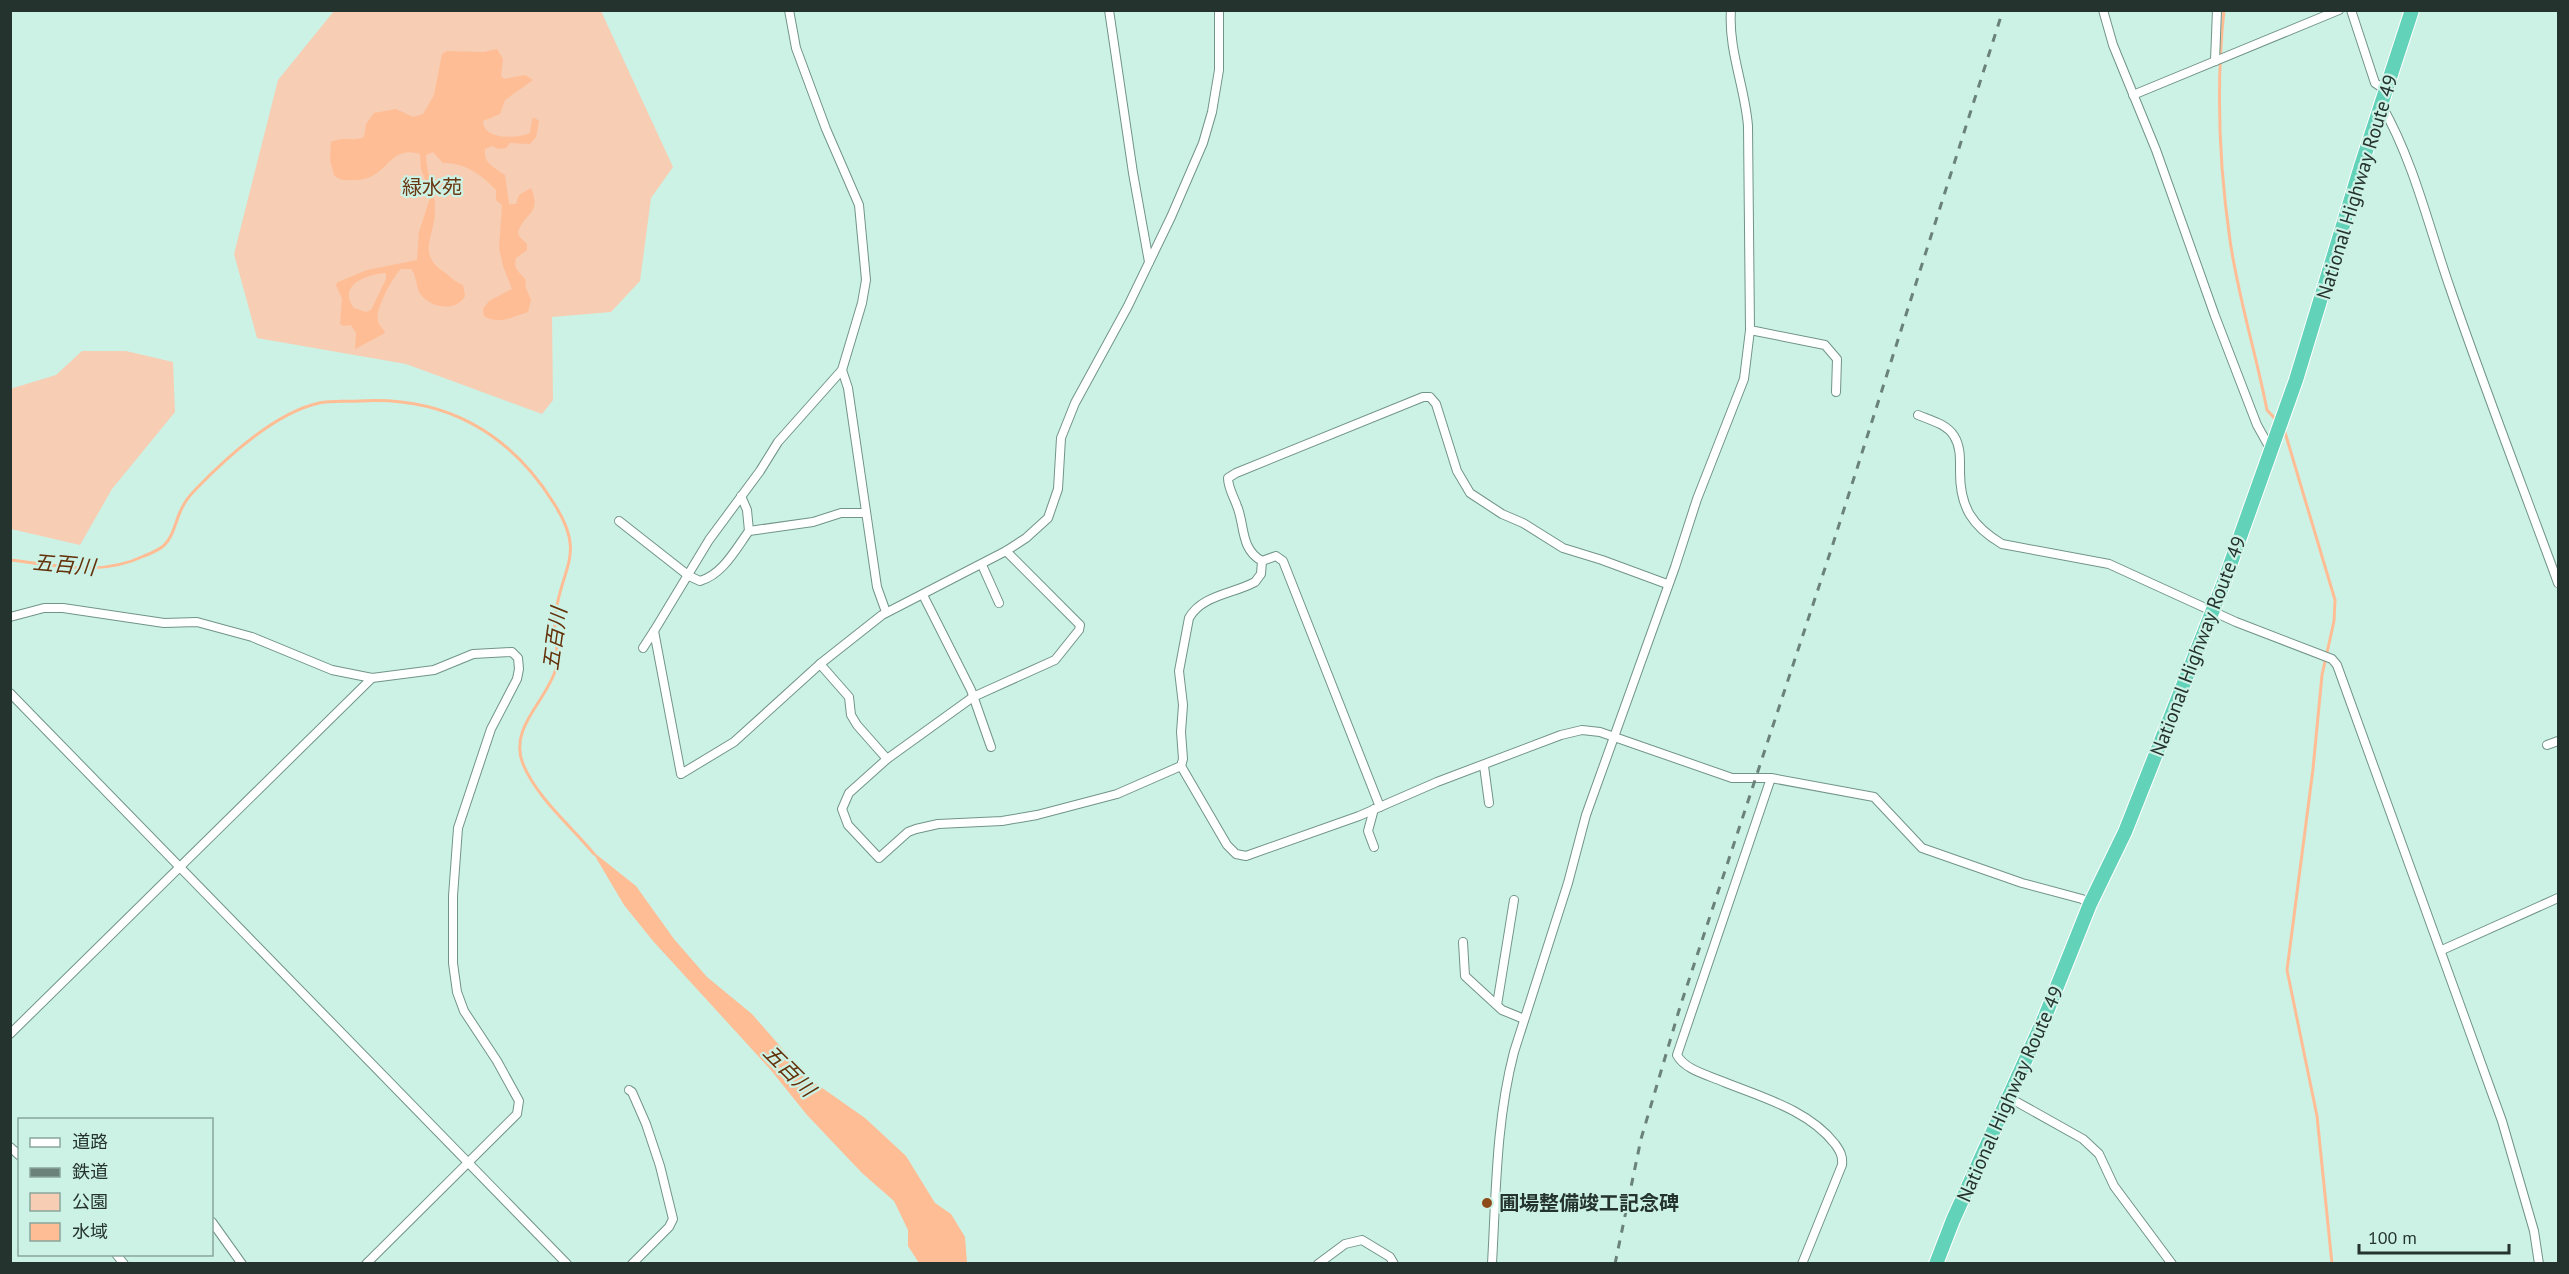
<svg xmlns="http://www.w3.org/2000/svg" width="2569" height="1274" font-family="'PT Sans','Noto Sans JP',sans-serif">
  <rect width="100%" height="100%" fill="#ccf2e5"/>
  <g fill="#f7cdb3">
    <polygon points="334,11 601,11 673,167 651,198 640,281 611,312 552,317 553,400 542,414 406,364 257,338 234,254 278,80"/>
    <polygon points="82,351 126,351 173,362 175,412 112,489 80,545 11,529 10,389 56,375"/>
  </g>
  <g fill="#febd95" fill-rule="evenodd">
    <path d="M497 49 503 59 501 76 504 79 525 75 533 80 505 100 500 114 483 121C483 140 517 139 530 133L532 119 535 118 539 121 536 137 530 144 510 143 506 148 498 149 492 146 485 149C483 163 494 167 505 175L509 204H516L519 195 531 188C542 214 525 212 518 232L519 236 527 244V250L516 258C513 269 519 272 526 280L525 286 531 300 528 312C512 317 499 325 484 316L483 309 489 301 512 289 503 266 499 248 502 205 496 200V190C482 175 464 162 443 163L433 152 426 155C426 174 436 191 435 210 435 237 416 253 444 272 451 277 455 282 463 285L465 296C457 312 432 308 422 296 415 289 418 277 411 269H401C393 276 374 311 378 321 379 326 383 327 385 333L355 349 356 333 351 325 344 326 340 324 342 299 336 285 338 282 367 270 417 260 419 232 431 195 421 169 420 154C386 144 389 182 352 180 345 180 340 181 334 175L330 160 331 142C344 136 353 142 364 137L366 124 374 113 396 109 413 117 423 114 434 95 442 54 447 51 484 52ZM386 273V279L371 310 366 312 354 308C336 285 368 274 386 273Z"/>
    <polygon points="592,851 636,886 674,939 707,977 752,1014 808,1078 865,1118 906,1156 935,1203 951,1214 965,1237 967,1263 919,1263 908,1246 908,1230 894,1201 862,1173 807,1115 770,1069 653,941 624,905"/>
  </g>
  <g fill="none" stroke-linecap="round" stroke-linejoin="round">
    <g stroke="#febd95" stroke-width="3">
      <path d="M2224 10C2216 86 2219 164 2230 240 2238 297 2256 353 2267 410L2278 422"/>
      <polyline points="2284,429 2335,600 2334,621 2322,675 2313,769 2287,970 2317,1116 2332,1264"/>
      <path d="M10 560C57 565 100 577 144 556 149 554 157 551 162 547 173 539 175 522 181 510 184 503 190 495 196 489 227 457 274 413 319 403 332 400 347 402 360 401 444 396 509 432 553 502 587 554 562 565 555 616 553 633 560 651 556 668 548 700 508 727 523 764 537 798 571 826 594 854"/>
    </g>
    <defs>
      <g id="minor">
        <polyline points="789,10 796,48 826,129 859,205 866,280 862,303 842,370 778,442 760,471 709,540 654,631 681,774 734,742 820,664 882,615 1006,551 1026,538 1048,518 1058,489 1061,438 1075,403 1128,306 1171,217 1203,143 1212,112 1219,70 1219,10"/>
        <polyline points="1109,10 1133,173 1149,262"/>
        <polyline points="2103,10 2113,45 2156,150 2215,316 2257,425 2271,450"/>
        <polyline points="2351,10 2375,83 2387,91"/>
        <polyline points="2215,61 2217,10"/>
        <polyline points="2133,95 2339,10"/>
        <path d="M2382 106C2414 162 2429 228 2450 288 2484 387 2522 485 2558 583"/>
        <polyline points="1750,330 1825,345 1837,359 1836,392"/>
        <polyline points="842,370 848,388 877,587 886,612"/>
        <path d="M1918 415C1930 420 1947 424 1954 436 1961 447 1960 460 1960 472 1960 507 1972 526 2002 544L2109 564 2236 622 2332 659 2337 665 2502 1121 2534 1231 2539 1264"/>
        <polyline points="741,496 747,510 749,531"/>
        <path d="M619 521 689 576 700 581C723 574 735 550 749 531L813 522 841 513H866"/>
        <polyline points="1262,561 1276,556 1283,561 1380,807"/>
        <polyline points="982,565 999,603"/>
        <polyline points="923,595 971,690 991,747"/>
        <polyline points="10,617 44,608 63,608 164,623 197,622 252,637 332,670 372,678 434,670 473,654 512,652 518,658 519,669 517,679 491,729 458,828 453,896 453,963 457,992 464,1011 497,1061 519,1101 517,1114 366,1264"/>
        <polyline points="643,648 654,631"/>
        <polyline points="820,664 849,697 851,715 857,725 887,759 849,793 842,809 848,825 879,858 908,832 916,829 938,824 1002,821 1037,815 1117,794 1181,766 1227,845 1236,854 1246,856 1359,816 1437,782 1561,735 1582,730 1600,732 1732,778 1771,778 1874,797 1922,848 2022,883 2082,899 2090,904"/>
        <polyline points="10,693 567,1264"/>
        <polyline points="2547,745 2558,741"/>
        <polyline points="887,759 973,697 1055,660 1079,630 1080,625 1006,551"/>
        <path d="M1181 766 1183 759 1181 732 1183 705 1179 671 1189 618C1202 595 1233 594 1255 582L1261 574 1262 561C1240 549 1245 525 1237 506 1234 497 1228 488 1228 478L1236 473 1423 397H1430L1436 404 1457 471 1470 493 1502 514 1523 523 1563 548 1602 560 1667 584"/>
        <polyline points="1484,766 1489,803"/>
        <path d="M1771 778 1677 1055C1685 1070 1708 1075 1724 1082 1761 1097 1809 1110 1835 1144 1840 1151 1843 1156 1842 1165L1802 1264"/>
        <polyline points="1374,809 1368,831 1374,847"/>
        <polyline points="1463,942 1465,976 1502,1010 1524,1019"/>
        <polyline points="2442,950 2558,898"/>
        <polyline points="1497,1005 1514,900"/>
        <polyline points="10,1034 372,678"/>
        <polyline points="629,1090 632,1092 646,1124 660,1166 673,1219 669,1227 632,1264"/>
        <polyline points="2008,1097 2083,1139 2099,1154 2114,1186 2172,1264"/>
        <polyline points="10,1147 20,1156"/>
        <polyline points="212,1222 242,1264"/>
        <polyline points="116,1254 124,1264"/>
        <polyline points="1318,1264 1345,1244 1362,1240 1390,1257 1394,1264"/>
        <path d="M1492 1264C1496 1193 1496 1121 1514 1052L1568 883 1586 815 1675 567 1697 499 1744 379 1750 330 1748 126C1745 87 1728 50 1731 10"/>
      </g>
      <polyline id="trunk" points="1936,1264 1953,1220 2044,1019 2090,904 2125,832 2224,582 2296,380 2361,166 2412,10"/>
    </defs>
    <use href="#minor" stroke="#719489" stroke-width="10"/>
    <use href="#trunk" stroke="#fff" stroke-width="16"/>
    <use href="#minor" stroke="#fff" stroke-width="8"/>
    <use href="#trunk" stroke="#62d2b8" stroke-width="14"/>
    <polyline stroke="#6a827a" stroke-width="3" stroke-dasharray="8 8" stroke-linecap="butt" points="1615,1264 1641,1139 1680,1007 1832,547 2003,10"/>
  </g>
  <circle fill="#8e4b1a" stroke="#ccf2e5" stroke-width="2" cx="1487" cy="1203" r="6"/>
  <g text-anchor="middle" stroke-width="4.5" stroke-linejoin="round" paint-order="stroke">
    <g font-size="20" fill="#693712" stroke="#ccf2e5">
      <text x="432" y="194">緑水苑</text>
    </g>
    <g font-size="20" fill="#25332f" stroke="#ccf2e5">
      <text transform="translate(2357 187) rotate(-73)" y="7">National Highway Route 49</text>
      <text transform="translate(2198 646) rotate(-69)" y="7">National Highway Route 49</text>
      <text transform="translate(2010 1094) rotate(-66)" y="7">National Highway Route 49</text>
    </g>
    <g font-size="20" font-weight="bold" fill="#25332f" stroke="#ccf2e5" text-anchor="start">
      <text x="1499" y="1210">圃場整備竣工記念碑</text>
    </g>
    <g font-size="21" font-style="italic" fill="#63310a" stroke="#ccf2e5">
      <text transform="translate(64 565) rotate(5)" y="7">五百川</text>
      <text transform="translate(555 639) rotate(-82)" y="7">五百川</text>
      <text transform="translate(789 1071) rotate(45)" y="7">五百川</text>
    </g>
  </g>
  <rect width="2569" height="1274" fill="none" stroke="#25332f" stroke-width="24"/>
  <rect x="18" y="1118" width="195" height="138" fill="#ccf2e5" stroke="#89a69c" stroke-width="1.5"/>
  <rect x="30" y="1138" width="30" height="9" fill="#ffffff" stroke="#89a69c" stroke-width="1.5"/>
  <text x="72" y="1148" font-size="18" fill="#25332f">道路</text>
  <rect x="30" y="1168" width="30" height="9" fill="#6a827a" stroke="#89a69c" stroke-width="1.5"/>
  <text x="72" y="1178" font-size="18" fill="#25332f">鉄道</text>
  <rect x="30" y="1193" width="30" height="18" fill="#f7cdb3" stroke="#89a69c" stroke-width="1.5"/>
  <text x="72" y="1208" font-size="18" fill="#25332f">公園</text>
  <rect x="30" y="1223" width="30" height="18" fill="#febd95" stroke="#89a69c" stroke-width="1.5"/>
  <text x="72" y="1238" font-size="18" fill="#25332f">水域</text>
  <path d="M2359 1244v9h150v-9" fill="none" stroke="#25332f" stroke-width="3"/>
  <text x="2368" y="1244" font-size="18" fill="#25332f" stroke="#ccf2e5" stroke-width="4.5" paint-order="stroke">100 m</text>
</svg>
